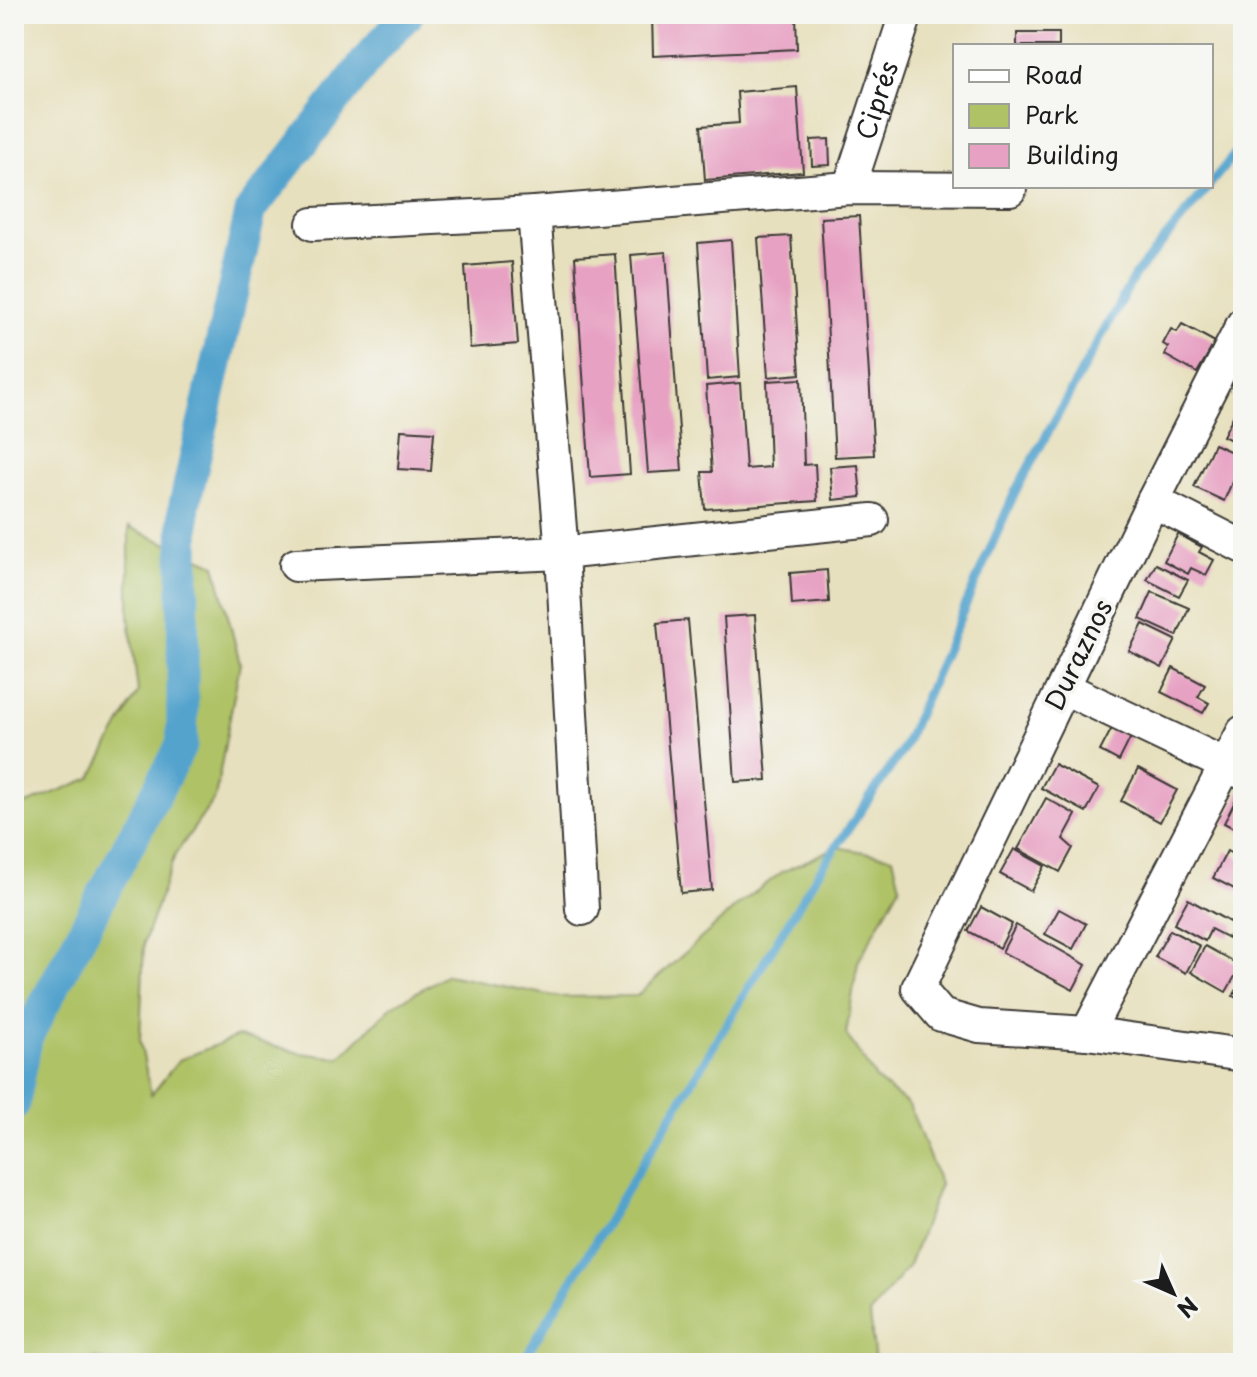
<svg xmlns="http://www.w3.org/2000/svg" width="1257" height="1377" font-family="'Playpen Sans',sans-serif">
  <rect width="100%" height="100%" fill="#f6f6f2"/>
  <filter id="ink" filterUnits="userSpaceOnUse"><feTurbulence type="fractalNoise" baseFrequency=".0125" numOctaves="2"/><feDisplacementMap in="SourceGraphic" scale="16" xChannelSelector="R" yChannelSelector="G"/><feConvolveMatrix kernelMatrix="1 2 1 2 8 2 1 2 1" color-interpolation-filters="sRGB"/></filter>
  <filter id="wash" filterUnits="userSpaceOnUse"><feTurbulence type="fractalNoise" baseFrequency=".006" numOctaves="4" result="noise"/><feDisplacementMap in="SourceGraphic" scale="32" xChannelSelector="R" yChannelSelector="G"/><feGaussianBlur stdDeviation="1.8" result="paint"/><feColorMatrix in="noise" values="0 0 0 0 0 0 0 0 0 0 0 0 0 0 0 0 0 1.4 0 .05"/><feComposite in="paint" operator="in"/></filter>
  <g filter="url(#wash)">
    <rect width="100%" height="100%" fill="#e7e0be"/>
    <polygon fill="#afc266" stroke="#666f41" stroke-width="2" points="129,527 215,565 240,663 215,798 175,855 144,942 140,1041 151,1095 179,1060 238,1036 300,1053 340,1058 392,1006 447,975 559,997 637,996 738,905 782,872 836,847 893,857 900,886 858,962 846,1034 877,1080 909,1105 940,1184 909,1265 870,1314 875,1363 114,1363 93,1358 86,1363 14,1363 14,806 19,807 91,778 138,692 129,616"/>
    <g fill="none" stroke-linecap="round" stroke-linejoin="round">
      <g stroke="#53a3cd" stroke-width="9">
        <polyline points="1211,183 1243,144"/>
        <polyline points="522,1363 818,873 902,751 1015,492 1135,275 1209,186"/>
      </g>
      <polyline stroke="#53a3cd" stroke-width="32" points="14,1104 27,1037 182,744 184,507 251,210 373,52 408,14"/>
    </g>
    <g id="blocks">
      <g fill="#e7a1c3">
        <polygon points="652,14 796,14 797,49 653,56"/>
        <rect x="1017" y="33" width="42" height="13"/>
        <polygon points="797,87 803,172 705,180 701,126 739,123 737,92"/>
        <polygon points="829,139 830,165 812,166 811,140"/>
        <polygon points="859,216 874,455 835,457 821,218"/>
        <polygon points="791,236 800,374 768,377 758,238"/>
        <polygon points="731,240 740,377 707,380 698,243"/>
        <polygon points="666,252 682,471 648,473 631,255"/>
        <polygon points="615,254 630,474 590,477 575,257"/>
        <polygon points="512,262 518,344 470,348 465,266"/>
        <polygon points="1182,324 1215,342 1197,373 1165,355 1168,347 1163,344 1171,329 1177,332"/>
        <polygon points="801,379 804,465 815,464 817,501 705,509 702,472 712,472 706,386 740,383 746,469 770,467 767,381"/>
        <polygon points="1243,397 1243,446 1223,436"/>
        <polygon points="401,430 434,432 431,471 398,469"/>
        <polygon points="1214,444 1243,457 1224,501 1194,487"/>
        <polygon points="858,465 861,497 833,500 830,467"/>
        <polygon points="1178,534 1202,547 1199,552 1214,560 1206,575 1191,568 1188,574 1164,561"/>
        <polygon points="1156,564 1188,580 1179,596 1147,580"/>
        <polygon points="827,570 829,602 792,605 790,573"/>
        <polygon points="1152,592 1189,608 1177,636 1140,619"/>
        <polygon points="755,615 767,780 735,782 724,617"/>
        <polygon points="688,620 712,890 681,893 657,623"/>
        <polygon points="1143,624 1176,640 1162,668 1129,651"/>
        <polygon points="1173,668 1205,685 1198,697 1209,703 1203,713 1161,692"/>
        <polygon points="1112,728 1131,737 1119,761 1100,751"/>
        <polygon points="1054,764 1099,788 1086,812 1041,788"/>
        <polygon points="1138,769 1177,790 1160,822 1121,801"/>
        <polygon points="1240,791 1243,792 1243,833 1224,823"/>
        <polygon points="1046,798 1076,815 1063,839 1073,848 1060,872 1018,849"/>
        <polygon points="1014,849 1045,866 1031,891 1000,874"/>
        <polygon points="1227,851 1243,860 1242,893 1213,878"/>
        <polygon points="1188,899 1235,925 1228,938 1211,929 1205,941 1174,924"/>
        <polygon points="981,907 1012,924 1000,948 968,931"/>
        <polygon points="1059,909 1086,924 1073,949 1045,934"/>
        <polygon points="1016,925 1086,965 1073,990 1002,952"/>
        <polygon points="1170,930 1200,946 1186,973 1155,957"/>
        <polygon points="1205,946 1241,966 1226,992 1191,972"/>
        <polygon points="1243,979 1243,1001 1233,996"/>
      </g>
    </g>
  </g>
  <g filter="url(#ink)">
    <use href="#blocks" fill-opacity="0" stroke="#3a3934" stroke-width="2"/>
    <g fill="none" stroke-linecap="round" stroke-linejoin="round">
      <defs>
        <g id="minor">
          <path id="s1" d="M849 188 906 14"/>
          <polyline points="313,224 534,213"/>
          <polyline points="1243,324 1153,501 918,988 941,1015 979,1026 1087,1033 1243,1055"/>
          <polyline points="1153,501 1243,547"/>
          <polyline points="296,565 562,553 534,213 849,188 1010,189"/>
          <polyline points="1064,688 1243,773"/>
          <polyline points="582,909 562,553 872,520"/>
          <polyline points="1087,1033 1243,732"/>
        </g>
      </defs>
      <use href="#minor" stroke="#3a3934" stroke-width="36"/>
      <use href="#minor" stroke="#fff" stroke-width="32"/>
    </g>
  </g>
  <g text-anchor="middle" stroke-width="8" stroke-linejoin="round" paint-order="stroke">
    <g font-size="26" fill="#1c1c1c" stroke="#f6f6f2">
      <text dy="9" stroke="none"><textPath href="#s1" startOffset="92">Ciprés</textPath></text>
      <text transform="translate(1079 655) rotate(-64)" y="9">Duraznos</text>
    </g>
  </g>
  <rect width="1257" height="1377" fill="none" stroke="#f6f6f2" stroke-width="48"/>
  <rect x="953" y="44" width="260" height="144" fill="#f6f6f2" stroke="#9f9f9c" stroke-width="2"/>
  <rect x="969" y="70" width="40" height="12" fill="#ffffff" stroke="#9f9f9c" stroke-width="2"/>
  <text x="1025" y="84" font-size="24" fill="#1c1c1c">Road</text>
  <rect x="969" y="104" width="40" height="24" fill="#afc266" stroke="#9f9f9c" stroke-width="2"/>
  <text x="1025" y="124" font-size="24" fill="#1c1c1c">Park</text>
  <rect x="969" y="144" width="40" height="24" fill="#e7a1c3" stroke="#9f9f9c" stroke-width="2"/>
  <text x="1025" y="164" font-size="24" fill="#1c1c1c">Building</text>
  <g transform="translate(1173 1293) rotate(135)" stroke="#f6f6f2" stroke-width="6" paint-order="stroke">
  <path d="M0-6L14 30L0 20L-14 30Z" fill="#1c1c1c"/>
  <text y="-12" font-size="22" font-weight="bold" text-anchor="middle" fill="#1c1c1c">N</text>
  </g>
</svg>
